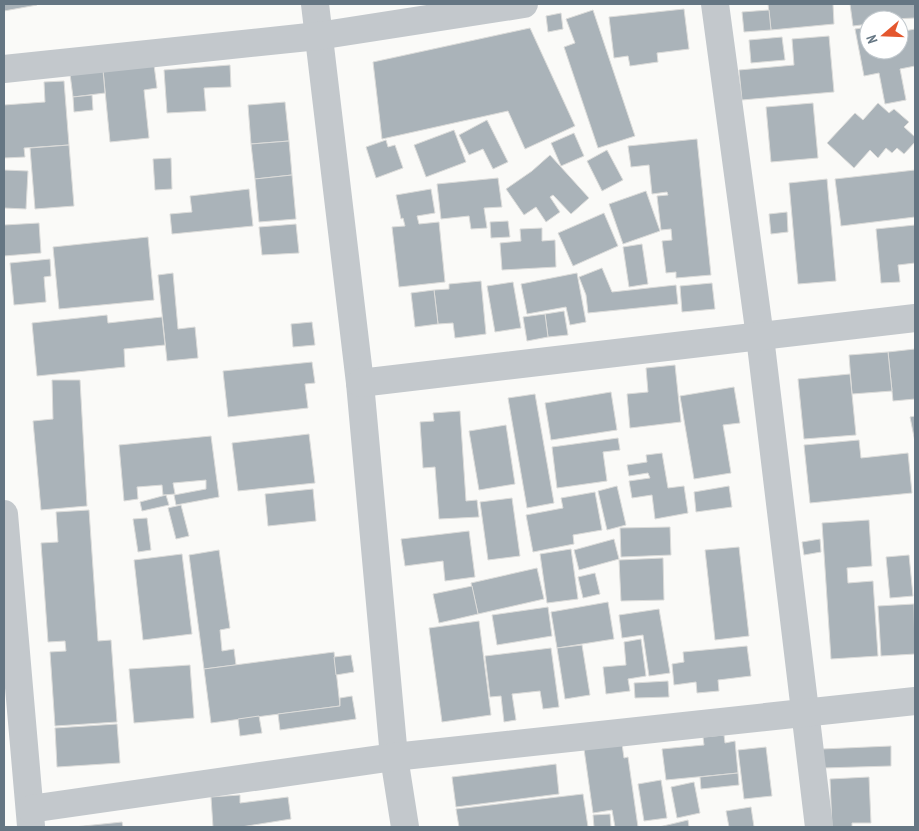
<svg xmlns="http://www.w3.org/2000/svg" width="919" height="831" font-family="'PT Sans Narrow',sans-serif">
  <rect width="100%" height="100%" fill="#fafaf8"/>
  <g fill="#aab3b9" stroke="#dcdcda">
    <polygon points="4,4 36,4 37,5 4,11"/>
    <polygon points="768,4 833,4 834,24 771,30"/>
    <polygon points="850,4 915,4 915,18 869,20 869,24 853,26"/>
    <polygon points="684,9 689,49 657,53 658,62 630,66 628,56 614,58 609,17"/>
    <polygon points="593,10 635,136 598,148 564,47 575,43 566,19"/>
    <polygon points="769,10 771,30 744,32 742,12"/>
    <polygon points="561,13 563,29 548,32 546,16"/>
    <polygon points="869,27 869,50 899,50 899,32 915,29 915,66 900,69 906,100 885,104 879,73 864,76 855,29"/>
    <polygon points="530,28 575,126 525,149 508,111 382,139 373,62"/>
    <polygon points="829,36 834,92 742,100 739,70 794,65 792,39"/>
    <polygon points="782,37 785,60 751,63 749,40"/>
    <polygon points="154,65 157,88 144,90 149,138 110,142 103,70"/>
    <polygon points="230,65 231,87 204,88 206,111 167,113 164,70"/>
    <polygon points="103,70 105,93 73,97 70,74"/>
    <polygon points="64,81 69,145 24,148 25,157 4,158 4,105 45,102 44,82"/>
    <polygon points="92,95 93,110 74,112 73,97"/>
    <polygon points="285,102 289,141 251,144 248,105"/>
    <polygon points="813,103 818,158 771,162 766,107"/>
    <polygon points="878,103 889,113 894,109 909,122 904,127 915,137 915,142 904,154 897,148 892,153 886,148 878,158 870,150 854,168 827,143 855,113 863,120"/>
    <polygon points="487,120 508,162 493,169 483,149 469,155 459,135"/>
    <polygon points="454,130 466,162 426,177 414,145"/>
    <polygon points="574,133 584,156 561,166 551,143"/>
    <polygon points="697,139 711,275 676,278 676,272 666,273 662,241 672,240 671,229 661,230 657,196 668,195 667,192 652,194 649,165 631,167 628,146"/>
    <polygon points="386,140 388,147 395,145 403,168 376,178 366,147"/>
    <polygon points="289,141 292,175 255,179 251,144"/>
    <polygon points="69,145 74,206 35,209 30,148"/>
    <polygon points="607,150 623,180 602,191 587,161"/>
    <polygon points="550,155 589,198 571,214 553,195 550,197 560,212 546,222 536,207 524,215 506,189 532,171"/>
    <polygon points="171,158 172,189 155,190 153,159"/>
    <polygon points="4,170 28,171 26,209 4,208"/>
    <polygon points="915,170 915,217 841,226 835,179"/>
    <polygon points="292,175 296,219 259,222 255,179"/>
    <polygon points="498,178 502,207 484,208 487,228 471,229 469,216 441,219 437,184"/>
    <polygon points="827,179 836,281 798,284 789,183"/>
    <polygon points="249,189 253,226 172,234 170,214 192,212 190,196"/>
    <polygon points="431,189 435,213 417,216 419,224 439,222 445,282 399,287 392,227 405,226 403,218 401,219 396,195"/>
    <polygon points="646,191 660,231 623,244 609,204"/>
    <polygon points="787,212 788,232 771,234 769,214"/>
    <polygon points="604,213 618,246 573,266 558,233"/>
    <polygon points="508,221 510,237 491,238 490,222"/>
    <polygon points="39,223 41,253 4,256 4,225"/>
    <polygon points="296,224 299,253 262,255 259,227"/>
    <polygon points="915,225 915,263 898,265 900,282 881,283 876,229"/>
    <polygon points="542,228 542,241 555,240 556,267 502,270 500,243 521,241 520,229"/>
    <polygon points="148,237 154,300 59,309 53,247"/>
    <polygon points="642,244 648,284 629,287 623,247"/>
    <polygon points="50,259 51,276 44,277 46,302 14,305 10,263"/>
    <polygon points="602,268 612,292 676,285 678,304 588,313 586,295 579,277"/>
    <polygon points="173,273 178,329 195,327 198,358 167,361 158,275"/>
    <polygon points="577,273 586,322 570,325 566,307 527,314 521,284"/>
    <polygon points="481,281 486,334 455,338 453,323 438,324 434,290 449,289 449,284"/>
    <polygon points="513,282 521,328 495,332 487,286"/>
    <polygon points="712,283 715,309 682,312 680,286"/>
    <polygon points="434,290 438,324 415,327 411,293"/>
    <polygon points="564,311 568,335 548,337 545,314"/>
    <polygon points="545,314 548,337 527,341 523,317"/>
    <polygon points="107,315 108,323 162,317 165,345 124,349 125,367 37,376 32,323"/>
    <polygon points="312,322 315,345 293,347 291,324"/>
    <polygon points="915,349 915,399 893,401 888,352"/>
    <polygon points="888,352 892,391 852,394 849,355"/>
    <polygon points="312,362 315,383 305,384 308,408 228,417 223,371"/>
    <polygon points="675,365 681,422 630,428 627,394 648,392 646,368"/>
    <polygon points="850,374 856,435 804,439 798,379"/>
    <polygon points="52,380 80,380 87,506 41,510 33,421 53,419"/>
    <polygon points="734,387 740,423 723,425 731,473 694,479 680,396"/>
    <polygon points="611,392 617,430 551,440 545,403"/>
    <polygon points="535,394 554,503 527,508 508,398"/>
    <polygon points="460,411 466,501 477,500 479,517 439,519 435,467 423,468 420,422 434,421 433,413"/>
    <polygon points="915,416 915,442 910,417"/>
    <polygon points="506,425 515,484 479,490 469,431"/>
    <polygon points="309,434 315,483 238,491 232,443"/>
    <polygon points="211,436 219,497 176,505 174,495 206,489 206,480 173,483 175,494 163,495 162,485 137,487 138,499 124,501 119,445"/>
    <polygon points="618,438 620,450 603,452 607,481 557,488 552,447"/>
    <polygon points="859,440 861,458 908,453 912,493 810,503 804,445"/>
    <polygon points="662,453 668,488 684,486 688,513 655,519 652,495 632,498 629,481 650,478 648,473 629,476 627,465 647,462 646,455"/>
    <polygon points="617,486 626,525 607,530 598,491"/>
    <polygon points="729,486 732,507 696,512 694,492"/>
    <polygon points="313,489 316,521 268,526 265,494"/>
    <polygon points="595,492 602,530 573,535 574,544 533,552 526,515 563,508 561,498"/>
    <polygon points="166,495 169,505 142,511 140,502"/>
    <polygon points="512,498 520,556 488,560 480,502"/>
    <polygon points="181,505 189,536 176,539 168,508"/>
    <polygon points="89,510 98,641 111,640 117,722 55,726 50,652 66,651 65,641 48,642 41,543 58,542 56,512"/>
    <polygon points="147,518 151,550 138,552 133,519"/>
    <polygon points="869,520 872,566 847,568 848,583 873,581 878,656 831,659 822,523"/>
    <polygon points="670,527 671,555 621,557 620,528"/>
    <polygon points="469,531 475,577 445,581 443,561 405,566 401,539"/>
    <polygon points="614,539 619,559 579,570 574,550"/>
    <polygon points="820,539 821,552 804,555 802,542"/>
    <polygon points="739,547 749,636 715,640 705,550"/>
    <polygon points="571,549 578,599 547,603 540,554"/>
    <polygon points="219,550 230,628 220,630 222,651 234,649 236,665 204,669 189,555"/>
    <polygon points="182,554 192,634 143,640 134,560"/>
    <polygon points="909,555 913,596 890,598 886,557"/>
    <polygon points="663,558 664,600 621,601 619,560"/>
    <polygon points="537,568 544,599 478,614 471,583"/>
    <polygon points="595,573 600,594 583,598 578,577"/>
    <polygon points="472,586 478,614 439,623 433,594"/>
    <polygon points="608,602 614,639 557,648 551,612"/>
    <polygon points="914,604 915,654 881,656 878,606"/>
    <polygon points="548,607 552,636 497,645 492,615"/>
    <polygon points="659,609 670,673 649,676 643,635 622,638 619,615"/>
    <polygon points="479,621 491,715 442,722 429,628"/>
    <polygon points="641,639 646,676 628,679 630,691 606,694 603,667 626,665 624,642"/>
    <polygon points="582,645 590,695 565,699 557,648"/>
    <polygon points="747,646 751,676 718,680 719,691 697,693 696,682 674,685 672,664 684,662 683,652"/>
    <polygon points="551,648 559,707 543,709 540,691 512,694 516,720 504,722 501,696 490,697 485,656"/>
    <polygon points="334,652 340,706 211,723 204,669"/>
    <polygon points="351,655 354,672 336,675 334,657"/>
    <polygon points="190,665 194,718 134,723 129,669"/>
    <polygon points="668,681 669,697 635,698 634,683"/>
    <polygon points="352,696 356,719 280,730 278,714 340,706 340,698"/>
    <polygon points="259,716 262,733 240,736 238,719"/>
    <polygon points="117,724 120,763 57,767 55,728"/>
    <polygon points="724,735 725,743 735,741 738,773 666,780 662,749 704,745 703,737"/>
    <polygon points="622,744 624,758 628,757 638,827 615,827 612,810 593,813 584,749"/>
    <polygon points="891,746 891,766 823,768 822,749"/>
    <polygon points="766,747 772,796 744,799 738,750"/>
    <polygon points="556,764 559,794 456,807 452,777"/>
    <polygon points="738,773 739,785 701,789 700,777"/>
    <polygon points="869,777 871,823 852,823 852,827 832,827 830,779"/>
    <polygon points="661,780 667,818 644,821 638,784"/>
    <polygon points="694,782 700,813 677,818 671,787"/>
    <polygon points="583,794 588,827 459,827 456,809"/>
    <polygon points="240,795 240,803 288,797 291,819 241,827 213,827 211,797"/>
    <polygon points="751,807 754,827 729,827 726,811"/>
    <polygon points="610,814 611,827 594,827 593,815"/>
    <polygon points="688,820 689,827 659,827"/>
    <polygon points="122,822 123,827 74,827"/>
  </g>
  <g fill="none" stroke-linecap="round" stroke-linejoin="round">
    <g stroke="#c3c8cc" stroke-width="28">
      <polyline points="315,4 360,383 394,757 405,827"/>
      <polyline points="715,4 760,337 819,827"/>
      <polyline points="4,69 318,36 524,4"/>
      <polyline points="360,383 915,318"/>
      <polyline points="4,514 31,826"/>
      <polyline points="30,809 394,757 915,701"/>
    </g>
  </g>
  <rect width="919" height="831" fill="none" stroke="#657683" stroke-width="10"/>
  <g transform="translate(884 35) rotate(251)"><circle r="24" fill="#ffffff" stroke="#c1c8cd"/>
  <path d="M0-4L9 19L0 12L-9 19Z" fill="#e4572e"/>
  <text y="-8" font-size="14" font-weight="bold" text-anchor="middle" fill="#657683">N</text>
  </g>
</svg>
